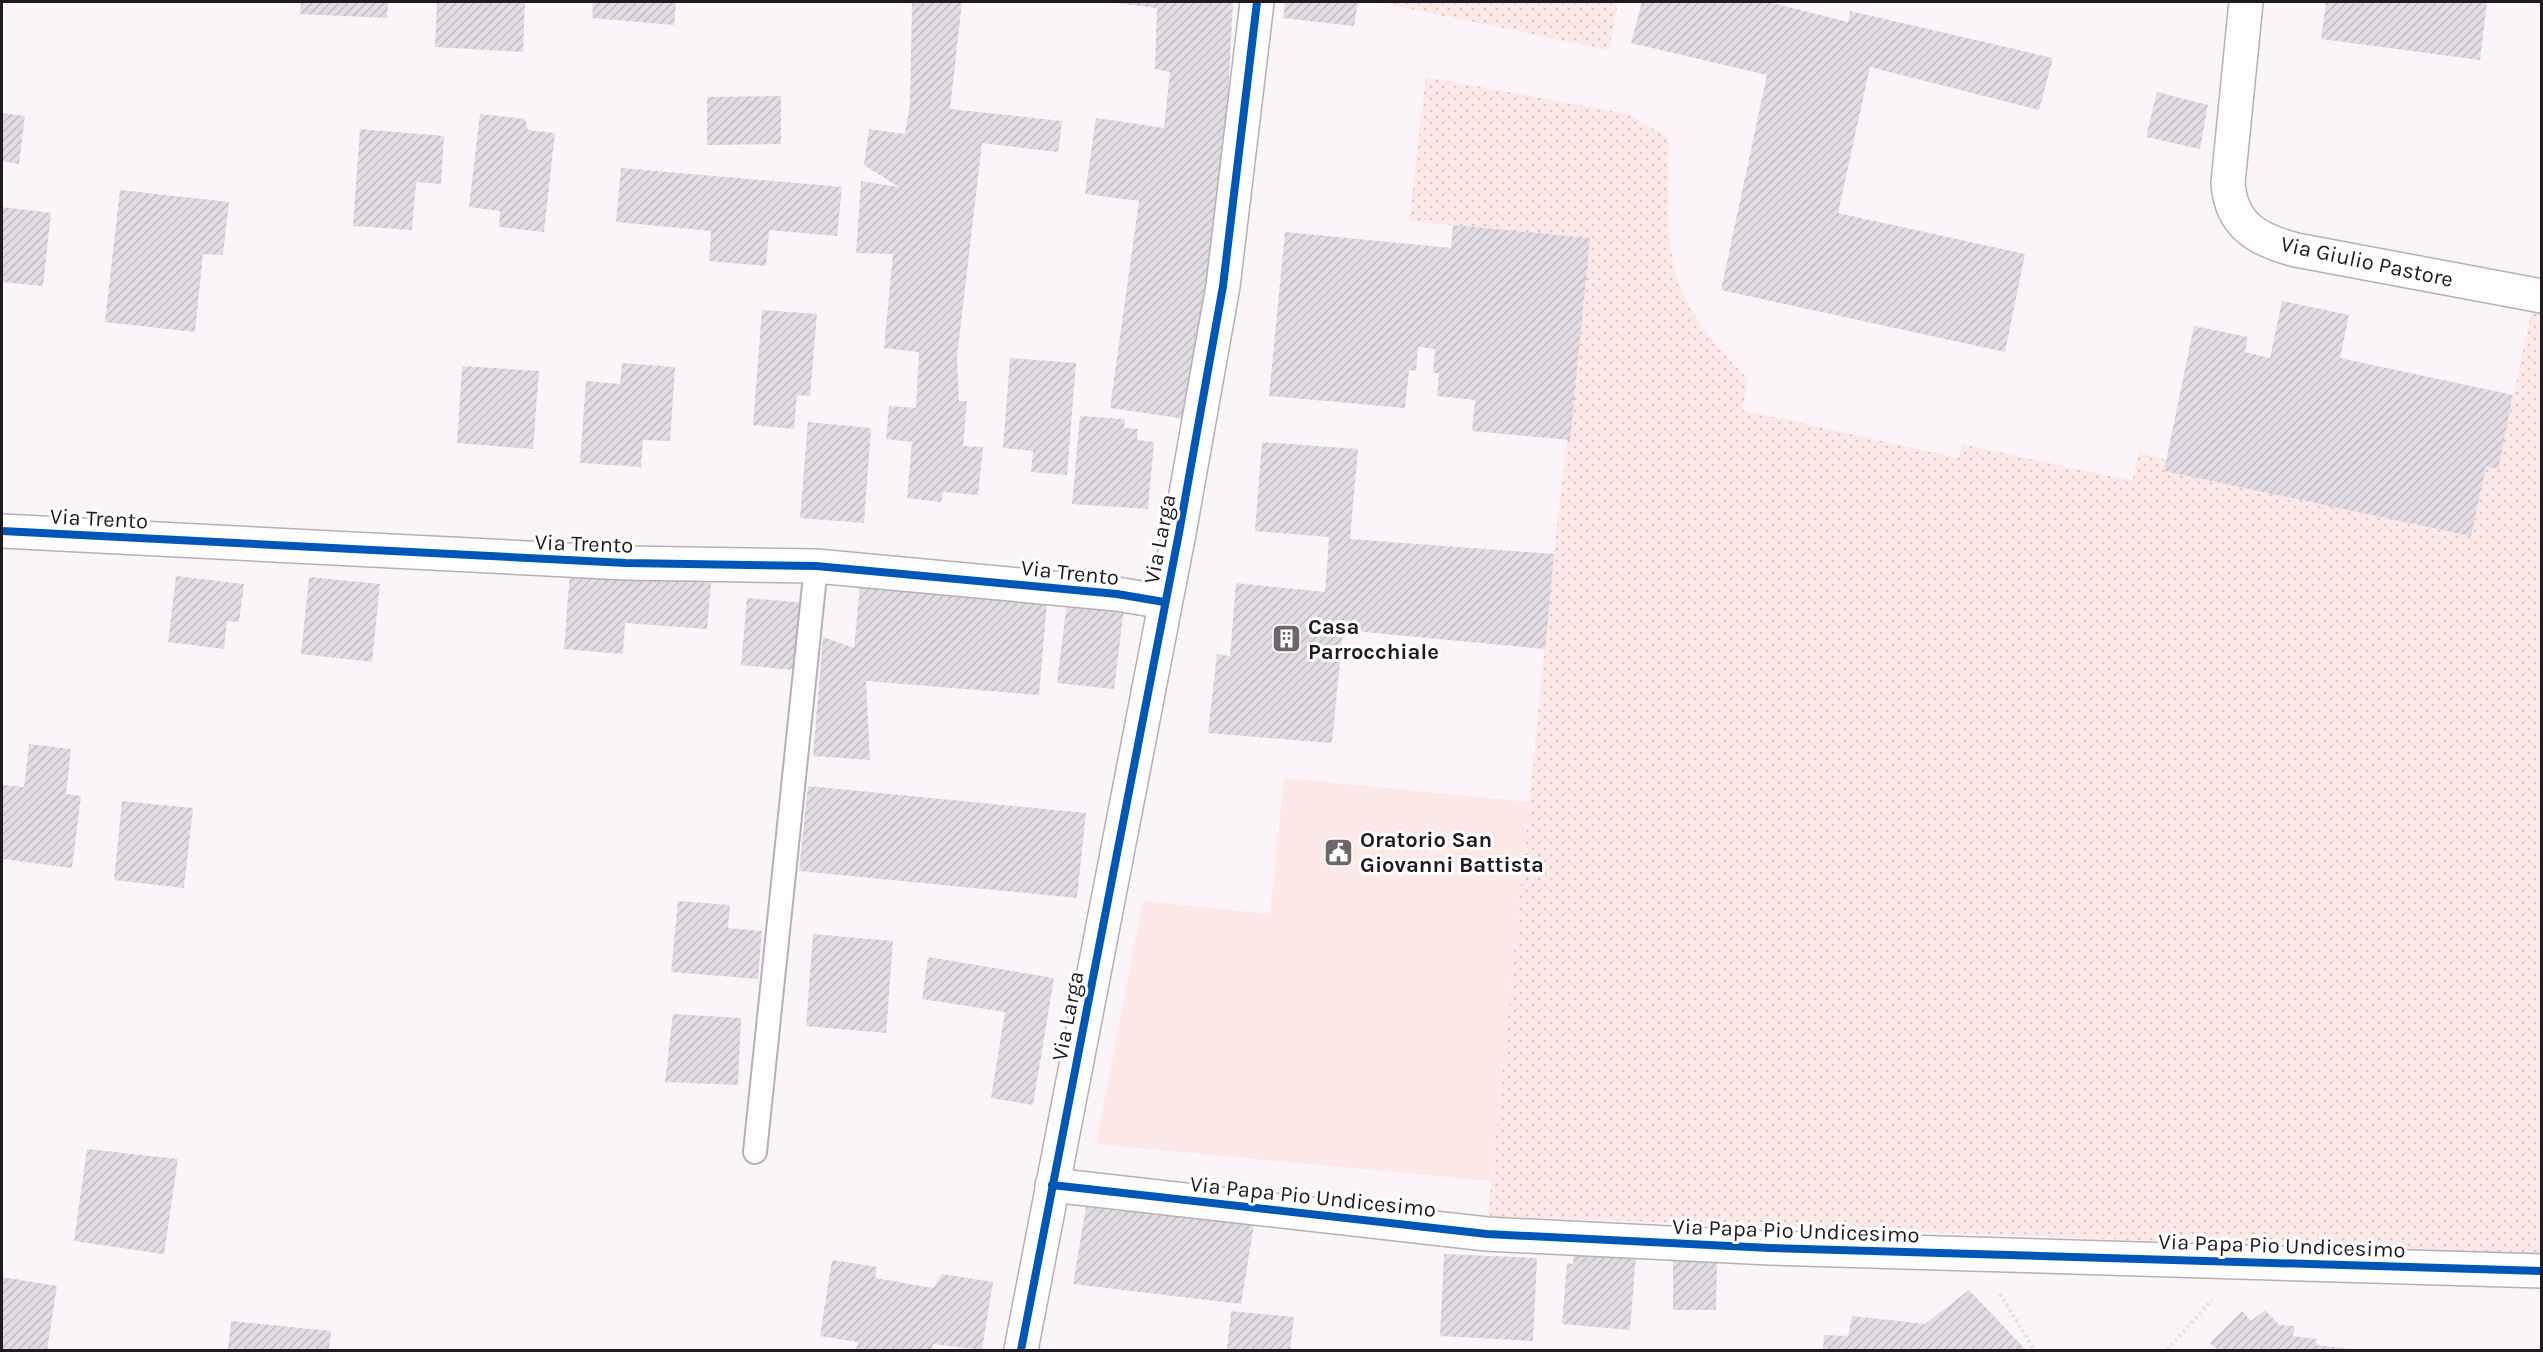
<svg xmlns="http://www.w3.org/2000/svg" width="2543" height="1352" font-family="Karla,sans-serif">
  <defs>
    <pattern id="grass-dots" width="8" height="8" patternUnits="userSpaceOnUse" patternTransform="scale(1.5)"><rect width="8" height="8" fill="#fbe8e7"/><path d="M2 2h.1M6 6h.1" fill="none" stroke="#d7c6c6" stroke-width="1.8" stroke-linecap="round"/></pattern>
    <pattern id="building-hatch" width="6" height="6" patternUnits="userSpaceOnUse" patternTransform="scale(1.5)"><rect width="6" height="6" fill="#e1dbe4"/><path d="M-1 1l2-2M0 6l6-6M5 7l2-2" fill="none" stroke="#c1bbc3"/></pattern>
  </defs>
  <rect width="100%" height="100%" fill="#fbf4f9"/>
  <g fill="url(#grass-dots)">
    <polygon points="1377,2 1618,2 1609,50"/>
    <path d="M1426 77 1628 114 1669 138C1669 184 1663 239 1679 283 1693 322 1720 350 1748 379L1742 410 1958 458 1962 444 2132 481 2139 452 2166 460 2164 471 2471 536 2486 466 2498 468 2533 304 2541 306V1255L1488 1216 1554 554 1590 238 1409 221Z"/>
  </g>
  <polygon fill="#fbe8e7" points="1284,778 1529,802 1491,1181 1096,1144 1143,901 1270,914"/>
  <g fill="url(#building-hatch)">
    <polygon points="301,2 388,2 387,18 300,14"/>
    <polygon points="437,2 525,2 523,52 435,47"/>
    <polygon points="593,2 676,2 674,25 592,18"/>
    <polygon points="912,2 962,2 950,109 1062,121 1058,152 982,143 957,357 959,401 967,401 963,446 983,447 978,495 943,492 941,502 907,498 912,442 886,439 889,406 916,408 919,352 884,348 893,254 856,253 861,181 899,187 864,165 869,129 905,134 910,104"/>
    <polygon points="1108,2 1233,2 1226,137 1186,419 1110,408 1139,201 1085,194 1096,118 1164,128 1170,72 1155,69 1157,8"/>
    <polygon points="1285,2 1358,2 1354,26 1283,18"/>
    <polygon points="1642,2 1768,2 1848,22 1850,11 2053,58 2039,110 1870,67 1838,213 2025,254 2005,352 1721,290 1767,75 1631,43"/>
    <polygon points="2326,2 2487,2 2480,60 2321,39"/>
    <polygon points="2157,92 2208,105 2200,149 2146,137"/>
    <polygon points="781,96 781,144 707,145 707,97"/>
    <polygon points="2,113 25,116 19,164 2,161"/>
    <polygon points="480,114 525,119 528,130 555,133 544,232 499,227 500,211 469,207"/>
    <polygon points="360,129 444,136 441,184 416,182 412,230 353,226"/>
    <polygon points="621,168 842,187 837,236 769,230 766,266 709,261 711,231 616,222"/>
    <polygon points="120,190 229,202 223,255 203,254 195,332 105,322"/>
    <polygon points="2,207 51,213 43,286 2,282"/>
    <polygon points="1453,225 1590,238 1570,440 1472,431 1475,400 1437,396 1439,373 1433,373 1435,349 1418,347 1416,371 1409,370 1405,408 1269,396 1285,232 1451,248"/>
    <polygon points="2282,301 2349,315 2340,358 2513,395 2498,469 2486,466 2471,536 2164,471 2194,326 2248,337 2245,352 2270,358"/>
    <polygon points="762,310 817,314 810,396 797,395 794,429 753,425"/>
    <polygon points="1010,358 1076,363 1067,475 1031,472 1033,451 1003,448"/>
    <polygon points="622,363 675,367 670,441 643,440 641,467 580,463 586,381 620,384"/>
    <polygon points="462,366 539,371 533,449 457,443"/>
    <polygon points="1080,416 1125,419 1124,428 1138,429 1137,440 1154,442 1148,509 1072,504"/>
    <polygon points="808,422 871,428 864,523 800,518"/>
    <polygon points="1262,442 1358,449 1350,539 1554,554 1545,649 1343,630 1332,743 1208,733 1217,654 1230,656 1236,583 1325,592 1329,537 1255,531"/>
    <polygon points="570,572 711,583 707,629 625,623 623,654 564,649"/>
    <polygon points="176,576 244,584 239,622 227,621 224,649 168,642"/>
    <polygon points="309,577 380,584 372,662 301,654"/>
    <polygon points="860,586 1047,602 1039,695 866,681 870,760 813,756 823,637 854,648"/>
    <polygon points="747,598 808,603 801,671 741,665"/>
    <polygon points="1067,602 1124,608 1114,689 1057,683"/>
    <polygon points="29,744 71,749 66,794 81,796 72,868 2,859 2,785 24,787"/>
    <polygon points="808,786 1086,813 1077,898 799,871"/>
    <polygon points="122,801 193,808 184,888 114,880"/>
    <polygon points="678,901 730,905 728,928 762,931 758,979 671,972"/>
    <polygon points="813,934 893,941 886,1033 806,1026"/>
    <polygon points="928,957 1054,978 1033,1105 991,1098 1005,1012 922,999"/>
    <polygon points="673,1014 741,1018 738,1085 665,1082"/>
    <polygon points="87,1149 178,1159 164,1254 74,1241"/>
    <polygon points="1086,1207 1254,1225 1241,1304 1073,1284"/>
    <polygon points="1574,1251 1636,1256 1630,1330 1562,1324 1567,1263 1573,1264"/>
    <polygon points="1444,1254 1537,1258 1533,1341 1440,1336"/>
    <polygon points="1673,1255 1717,1256 1716,1310 1673,1310"/>
    <polygon points="832,1260 877,1267 875,1278 933,1288 942,1274 993,1282 982,1350 933,1344 932,1350 856,1350 858,1342 820,1336"/>
    <polygon points="2,1277 57,1286 47,1350 2,1350"/>
    <polygon points="1969,1290 2026,1350 1823,1350 1824,1335 1848,1336 1852,1316 1925,1324"/>
    <polygon points="2265,1310 2279,1325 2295,1326 2293,1336 2317,1339 2316,1345 2361,1350 2218,1350 2210,1343 2242,1311 2251,1321"/>
    <polygon points="1231,1311 1294,1317 1290,1350 1227,1350"/>
    <polygon points="231,1321 331,1331 329,1350 228,1350"/>
  </g>
  <g fill="none" stroke-linecap="round" stroke-linejoin="round">
    <defs>
      <polyline id="service" points="755,1152 816,566"/>
      <g id="minor">
        <path d="M2246 2 2228 183C2231 225 2257 240 2296 250L2542 296"/>
        <polyline points="2,531 626,563 816,566 1117,594 1164,602"/>
        <polyline points="1052,1185 1487,1234 1770,1248 2542,1271"/>
      </g>
      <polyline id="tertiary" points="1021,1350 1179,533 1223,286 1257,2"/>
    </defs>
    <use href="#service" stroke="#b6afb4" stroke-width="26"/>
    <use href="#minor" stroke="#b6afb4" stroke-width="36"/>
    <use href="#tertiary" stroke="#b6afb4" stroke-width="36"/>
    <g stroke="#e4e1e3" stroke-width="4" stroke-dasharray="3 3" stroke-linecap="butt">
      <polyline points="2000,1294 2034,1350"/>
      <polyline points="2167,1350 2212,1300"/>
    </g>
    <use href="#service" stroke="#fefdfe" stroke-width="22"/>
    <use href="#minor" stroke="#fefdfe" stroke-width="33"/>
    <use href="#tertiary" stroke="#fefdfe" stroke-width="33"/>
    <defs>
      <g id="cycleway">
        <polyline points="2,531 626,563 816,566 1117,594 1164,602"/>
        <polyline points="1052,1185 1487,1234 1770,1248 2542,1271"/>
        <polyline points="1021,1350 1179,533 1223,286 1257,2"/>
      </g>
    </defs>
    <use href="#cycleway" stroke="#fff" stroke-width="11"/>
    <use href="#cycleway" stroke="#0057b8" stroke-width="8"/>
  </g>
  <defs>
    <symbol id="building-square" viewBox="-11 -11 22 22"><rect x="-9" y="-9" width="18" height="18" rx="4" fill="#6d666b" stroke="#fff"/><path d="M-4-6H4V6H1V3H-1V6H-4ZM-2.5-4.3h1.7v1.8h-1.7ZM.8-4.3h1.7v1.8H.8ZM-2.5-1h1.7V.8h-1.7ZM.8-1h1.7V.8H.8Z" fill="#fff"/></symbol>
    <symbol id="civic-square" viewBox="-11 -11 22 22"><rect x="-9" y="-9" width="18" height="18" rx="4" fill="#6d666b" stroke="#fff"/><path d="M-.6-6.5H3V-4.5H.6V-3L4-1V1h2V6H-6V1h2V-1L-.6-3ZM-1.2 2.5V6h2.4V2.5Z" fill="#fff"/></symbol>
  </defs>
  <g fill-rule="evenodd">
    <use href="#building-square" x="1270" y="622" width="33" height="33"/>
    <use href="#civic-square" x="1322" y="836" width="33" height="33"/>
  </g>
  <g text-anchor="middle" stroke-width="6" stroke-linejoin="round" paint-order="stroke">
    <g font-size="22" fill="#20191f" stroke="#fff">
      <text transform="translate(2367 261) rotate(12)" y="8">Via Giulio Pastore</text>
      <text transform="translate(99 518) rotate(3)" y="8">Via Trento</text>
      <text transform="translate(1159 539) rotate(-79)" y="8">Via Larga</text>
      <text transform="translate(584 543) rotate(2)" y="8">Via Trento</text>
      <text transform="translate(1070 572) rotate(6)" y="8">Via Trento</text>
      <text transform="translate(1067 1016) rotate(-79)" y="8">Via Larga</text>
      <text transform="translate(1313 1196) rotate(6)" y="8">Via Papa Pio Undicesimo</text>
      <text transform="translate(1796 1230) rotate(2)" y="8">Via Papa Pio Undicesimo</text>
      <text transform="translate(2282 1245) rotate(2)" y="8">Via Papa Pio Undicesimo</text>
    </g>
    <g font-size="22" font-weight="bold" fill="#20191f" stroke="#fff" text-anchor="start">
      <text x="1308" y="634">Casa<tspan x="1308" dy="25">Parrocchiale</tspan></text>
      <text x="1360" y="847">Oratorio San<tspan x="1360" dy="25">Giovanni Battista</tspan></text>
    </g>
  </g>
  <rect width="2543" height="1352" fill="none" stroke="#20191f" stroke-width="6"/>
</svg>
